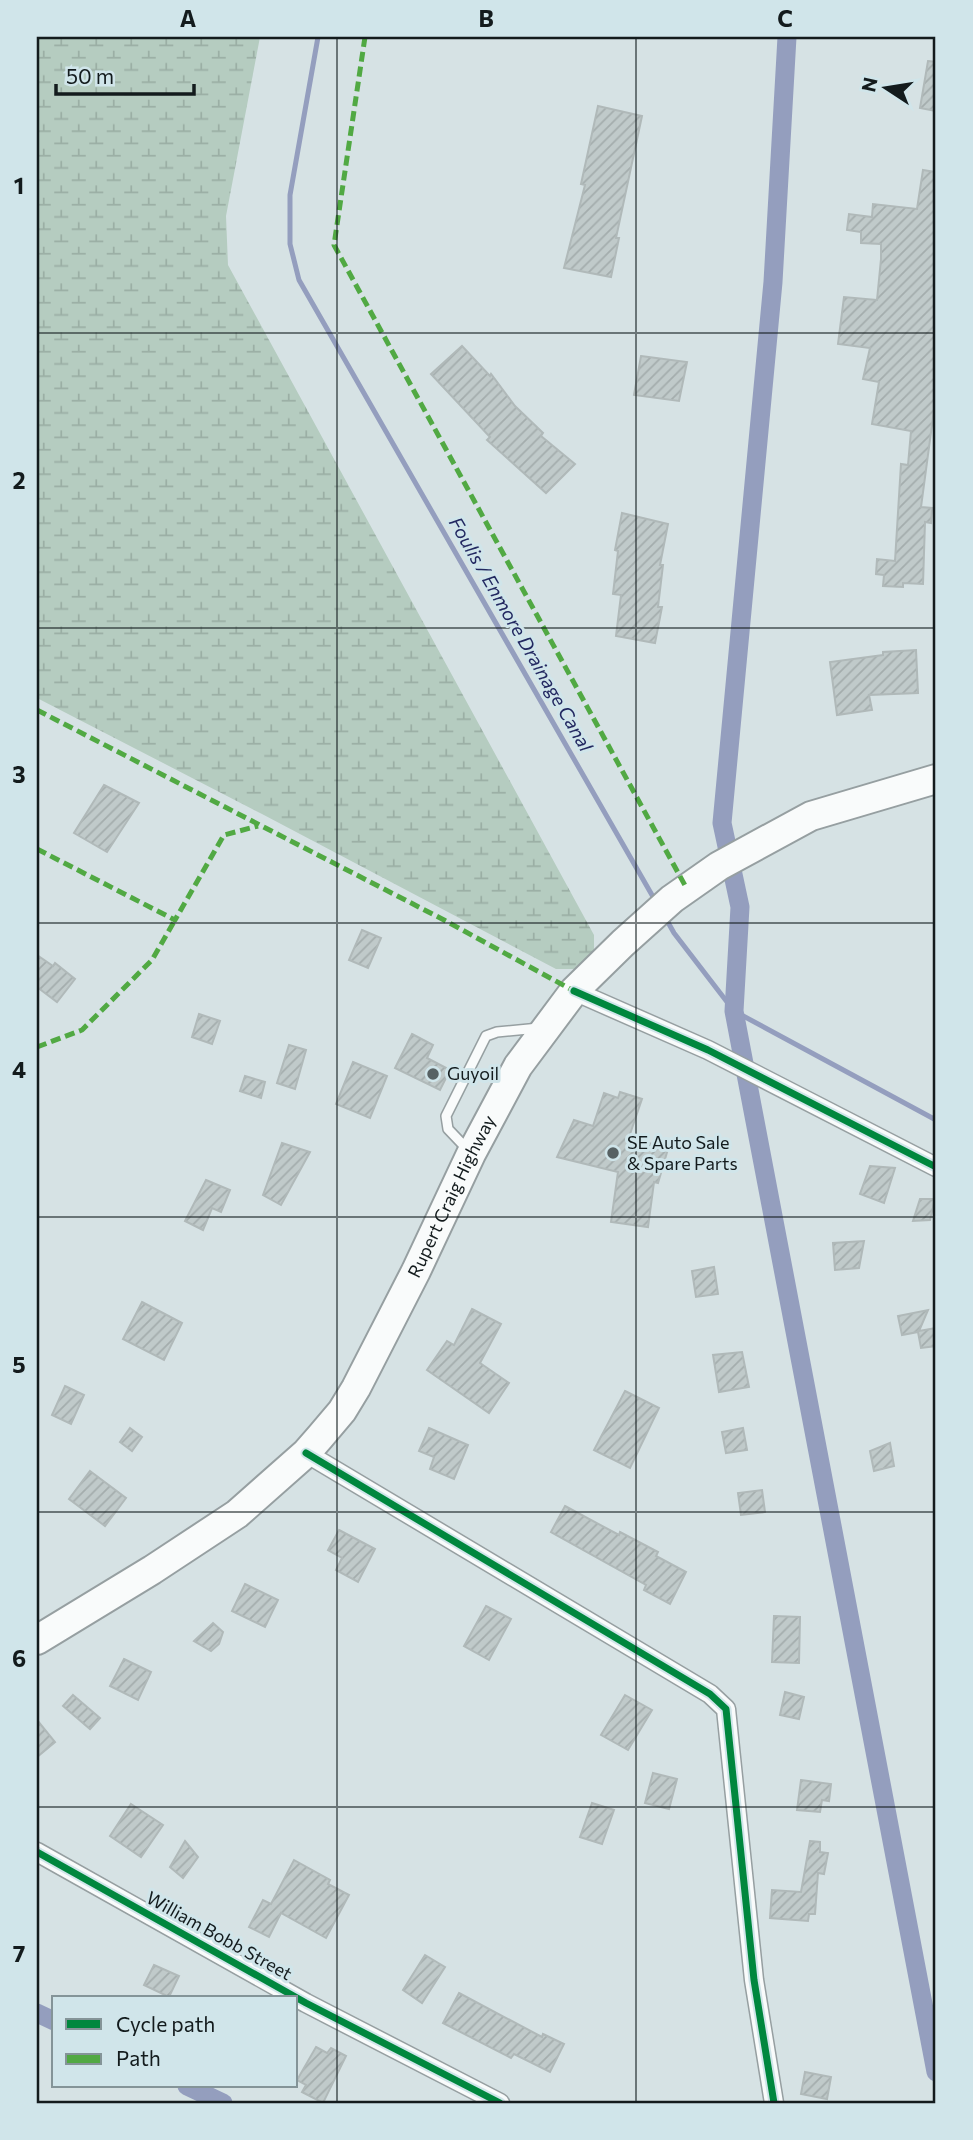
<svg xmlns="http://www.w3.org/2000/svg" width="973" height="2140" font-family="Commissioner,sans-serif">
  <defs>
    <pattern id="wetland-marsh" width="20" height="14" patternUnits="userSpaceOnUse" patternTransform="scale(1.75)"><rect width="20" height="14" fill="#b5ccc0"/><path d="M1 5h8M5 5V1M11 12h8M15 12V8" fill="none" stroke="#9bafa5"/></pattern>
    <pattern id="building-hatch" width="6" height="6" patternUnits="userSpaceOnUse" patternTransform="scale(1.75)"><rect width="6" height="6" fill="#c0caca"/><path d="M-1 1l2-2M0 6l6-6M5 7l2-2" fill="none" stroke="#a4adad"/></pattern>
  </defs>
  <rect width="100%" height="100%" fill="#d6e2e4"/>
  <polygon fill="url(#wetland-marsh)" points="37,37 260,37 226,216 228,265 594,935 594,953 575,969 556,969 262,814 37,698"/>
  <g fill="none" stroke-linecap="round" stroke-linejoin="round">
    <g stroke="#949ebe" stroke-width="5">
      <polyline points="318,37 290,195 290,244 299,280 656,902"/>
      <polyline points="665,917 674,933 734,1011 936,1120"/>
    </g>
    <g stroke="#949ebe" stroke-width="19">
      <polyline points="787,37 773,282 722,823 740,907 734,1011 936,2072"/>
      <polyline points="37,2013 54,2021"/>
      <polyline points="187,2086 223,2103"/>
    </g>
  </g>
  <g fill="url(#building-hatch)" stroke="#b0b9b9" stroke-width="2">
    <polygon points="928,61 936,62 936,111 920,108"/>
    <polygon points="598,106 642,116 616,238 619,238 611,277 564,268 585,185 581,184"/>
    <polygon points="923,170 936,172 936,395 921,507 932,508 931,523 925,522 923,584 903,583 903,587 883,586 884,575 876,574 877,559 895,561 901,464 908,465 911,431 872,424 879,382 863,379 870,348 838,344 844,297 877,300 881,259 881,244 861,243 861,232 847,230 849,214 872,217 873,204 917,209"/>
    <polygon points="462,346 490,376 491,374 515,406 543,433 541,436 575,464 546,493 487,440 490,437 431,374"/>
    <polygon points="641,356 687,362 679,401 634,395"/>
    <polygon points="622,513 668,524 660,565 663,565 658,607 662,607 655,643 616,636 621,595 613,594 618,551 615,550"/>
    <polygon points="916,650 918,693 869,695 872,710 837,715 830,662 883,655 883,652"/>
    <polygon points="104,785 139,803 107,852 74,833"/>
    <polygon points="362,930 381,938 368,968 349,960"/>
    <polygon points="37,955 53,966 55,963 75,979 57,1002 37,987"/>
    <polygon points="199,1014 220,1021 212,1044 192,1037"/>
    <polygon points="412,1034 433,1045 427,1058 450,1070 440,1090 395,1068"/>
    <polygon points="289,1045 306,1050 295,1089 277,1083"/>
    <polygon points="353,1062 387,1076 370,1118 336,1104"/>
    <polygon points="245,1076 265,1082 261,1098 240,1091"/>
    <polygon points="620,1092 642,1099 629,1137 668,1149 658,1183 654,1182 648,1227 611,1222 618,1172 557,1157 574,1120 593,1126 604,1093 618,1098"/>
    <polygon points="282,1143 310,1152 281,1205 263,1195"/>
    <polygon points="870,1166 895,1168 884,1203 860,1194"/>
    <polygon points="206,1180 230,1190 221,1212 212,1208 203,1230 185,1221"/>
    <polygon points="920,1199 935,1199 930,1220 913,1221"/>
    <polygon points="864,1241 859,1268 835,1270 833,1243"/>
    <polygon points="714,1267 718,1294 696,1297 692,1271"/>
    <polygon points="142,1302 182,1323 164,1360 123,1339"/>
    <polygon points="472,1309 501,1324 480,1363 509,1383 489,1413 427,1370 447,1341 454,1345"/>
    <polygon points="928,1310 919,1331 936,1328 936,1346 921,1348 918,1332 902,1335 898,1316"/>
    <polygon points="742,1352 749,1387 719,1392 713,1355"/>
    <polygon points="65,1386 84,1395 71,1424 52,1415"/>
    <polygon points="625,1391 659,1408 630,1468 594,1450"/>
    <polygon points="130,1428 142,1437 132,1451 120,1442"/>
    <polygon points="429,1428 468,1445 454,1479 430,1469 434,1457 419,1451"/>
    <polygon points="743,1428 747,1450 726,1453 722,1432"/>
    <polygon points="890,1443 894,1466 874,1471 870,1451"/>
    <polygon points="90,1471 126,1498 105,1526 69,1499"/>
    <polygon points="762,1490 765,1512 741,1515 738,1493"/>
    <polygon points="565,1506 619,1535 620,1532 658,1552 656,1556 686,1572 670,1604 644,1590 646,1585 551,1532"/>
    <polygon points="339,1530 375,1549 358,1582 336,1570 342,1558 328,1550"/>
    <polygon points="245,1584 278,1600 265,1627 232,1611"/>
    <polygon points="486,1606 511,1619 489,1660 464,1646"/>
    <polygon points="774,1616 800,1617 799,1663 772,1662"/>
    <polygon points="213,1623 223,1632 219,1644 211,1651 194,1641"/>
    <polygon points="124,1659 151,1672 138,1700 110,1686"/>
    <polygon points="785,1692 804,1697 799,1719 780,1715"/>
    <polygon points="73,1695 100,1718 90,1729 63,1706"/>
    <polygon points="625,1695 652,1710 628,1750 601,1735"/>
    <polygon points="37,1720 55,1742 37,1757"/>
    <polygon points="653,1773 677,1779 669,1809 645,1803"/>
    <polygon points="801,1780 831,1784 829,1801 822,1800 820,1812 797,1810"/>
    <polygon points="592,1803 614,1810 602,1844 580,1837"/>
    <polygon points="131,1804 163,1825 141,1857 110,1836"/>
    <polygon points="185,1841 198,1857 183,1878 170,1867"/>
    <polygon points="810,1841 820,1842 820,1852 828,1853 824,1874 818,1873 815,1914 809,1914 808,1921 770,1918 772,1890 801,1892"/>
    <polygon points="294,1860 330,1880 328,1884 349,1895 326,1938 281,1913 269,1937 249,1927 263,1900 271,1904"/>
    <polygon points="425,1955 445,1967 422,2003 403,1990"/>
    <polygon points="154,1965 179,1976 169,1997 144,1985"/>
    <polygon points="459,1993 542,2037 543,2034 564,2044 550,2072 514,2054 511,2058 443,2023"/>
    <polygon points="316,2047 327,2053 331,2048 346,2056 323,2103 302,2092 306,2085 297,2080"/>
    <polygon points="805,2072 831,2077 827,2099 801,2094"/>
  </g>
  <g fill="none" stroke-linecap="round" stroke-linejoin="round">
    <defs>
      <polyline id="service" points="468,1150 448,1129 446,1116 486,1036 497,1032 539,1028"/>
      <g id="minor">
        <polyline points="574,991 708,1050 936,1167"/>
        <polyline points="306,1453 710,1694 726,1709 754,1980 774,2103"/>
        <polyline points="37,1852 306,2003 500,2103"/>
      </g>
      <g id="primary">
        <path id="s1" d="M37 1640 152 1570 237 1514 306 1453 320 1437 342 1411 356 1388 416 1271 471 1154 518 1066 574 991 623 943 672 899 719 866 811 816 936 779"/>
      </g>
    </defs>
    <use href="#service" stroke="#969fa1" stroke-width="12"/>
    <use href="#minor" stroke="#969fa1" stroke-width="21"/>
    <use href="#primary" stroke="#969fa1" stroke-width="32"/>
    <use href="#service" stroke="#f9fbfb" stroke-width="9"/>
    <use href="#minor" stroke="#f9fbfb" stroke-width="18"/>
    <use href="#primary" stroke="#f9fbfb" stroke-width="28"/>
    <g stroke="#51a943" stroke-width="5" stroke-dasharray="10 5" stroke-linecap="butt">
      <polyline points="365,37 334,245 687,889"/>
      <polyline points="37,710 444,920 574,991"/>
      <polyline points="37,849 175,920 224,835 258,826"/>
      <polyline points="37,1047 82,1030 152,960 175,920"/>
    </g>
    <defs>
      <g id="cycleway">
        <polyline points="574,991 708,1050 936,1167"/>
        <polyline points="306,1453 710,1694 726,1709 754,1980 774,2103"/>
        <polyline points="37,1852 306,2003 500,2103"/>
      </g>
    </defs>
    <use href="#cycleway" stroke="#d0e5ea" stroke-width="11"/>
    <use href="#cycleway" stroke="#00873e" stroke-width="7"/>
  </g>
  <path fill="none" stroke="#131b1d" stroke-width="2" stroke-opacity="0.55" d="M337 37V2103M636 37V2103M37 333H936M37 628H936M37 923H936M37 1217H936M37 1512H936M37 1807H936"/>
  <g fill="#576163" stroke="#d0e5ea" stroke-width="2.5">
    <circle cx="433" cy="1074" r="7"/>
    <circle cx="613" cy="1153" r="7"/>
  </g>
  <g text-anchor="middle" stroke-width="6" stroke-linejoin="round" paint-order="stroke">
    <g font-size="18" fill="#131b1d" stroke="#d0e5ea" text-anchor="start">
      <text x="447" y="1080">Guyoil</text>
      <text x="627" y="1149">SE Auto Sale<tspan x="627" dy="21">&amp; Spare Parts</tspan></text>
    </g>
    <g font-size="18" fill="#131b1d" stroke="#d0e5ea">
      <text dy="6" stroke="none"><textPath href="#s1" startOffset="625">Rupert Craig Highway</textPath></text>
      <text transform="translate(219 1936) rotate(29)" y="6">William Bobb Street</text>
    </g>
    <g font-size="19" font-style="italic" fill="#222860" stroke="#d0e5ea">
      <text transform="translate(521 634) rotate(60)" y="7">Foulis / Enmore Drainage Canal</text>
    </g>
  </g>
  <rect width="973" height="2140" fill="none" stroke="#d0e5ea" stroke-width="77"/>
  <rect x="52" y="1996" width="245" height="91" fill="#d0e5ea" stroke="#849498" stroke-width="2"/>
  <rect x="66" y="2019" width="35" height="10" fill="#00873e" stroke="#849498" stroke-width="2"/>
  <text x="116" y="2032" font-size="21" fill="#131b1d">Cycle path</text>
  <rect x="66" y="2054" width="35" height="10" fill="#51a943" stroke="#849498" stroke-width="2"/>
  <text x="116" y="2066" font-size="21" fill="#131b1d">Path</text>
  <g transform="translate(886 88) rotate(282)" stroke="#d0e5ea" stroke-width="5" paint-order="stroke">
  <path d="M0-5L12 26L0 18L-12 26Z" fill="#131b1d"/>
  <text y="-10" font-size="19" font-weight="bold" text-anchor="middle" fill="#131b1d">N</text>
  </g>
  <path d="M56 84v10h138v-10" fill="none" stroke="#131b1d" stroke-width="3.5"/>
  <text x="66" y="84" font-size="21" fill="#131b1d" stroke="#d0e5ea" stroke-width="5" paint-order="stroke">50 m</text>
  <rect x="38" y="38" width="896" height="2064" fill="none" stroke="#131b1d" stroke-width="2.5"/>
  <g font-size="23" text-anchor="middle" font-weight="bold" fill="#131b1d">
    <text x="188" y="27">A</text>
    <text x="486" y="27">B</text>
    <text x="785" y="27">C</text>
    <text x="19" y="194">1</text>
    <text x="19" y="489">2</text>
    <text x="19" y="783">3</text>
    <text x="19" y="1078">4</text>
    <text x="19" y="1373">5</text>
    <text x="19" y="1667">6</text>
    <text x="19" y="1962">7</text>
  </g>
</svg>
